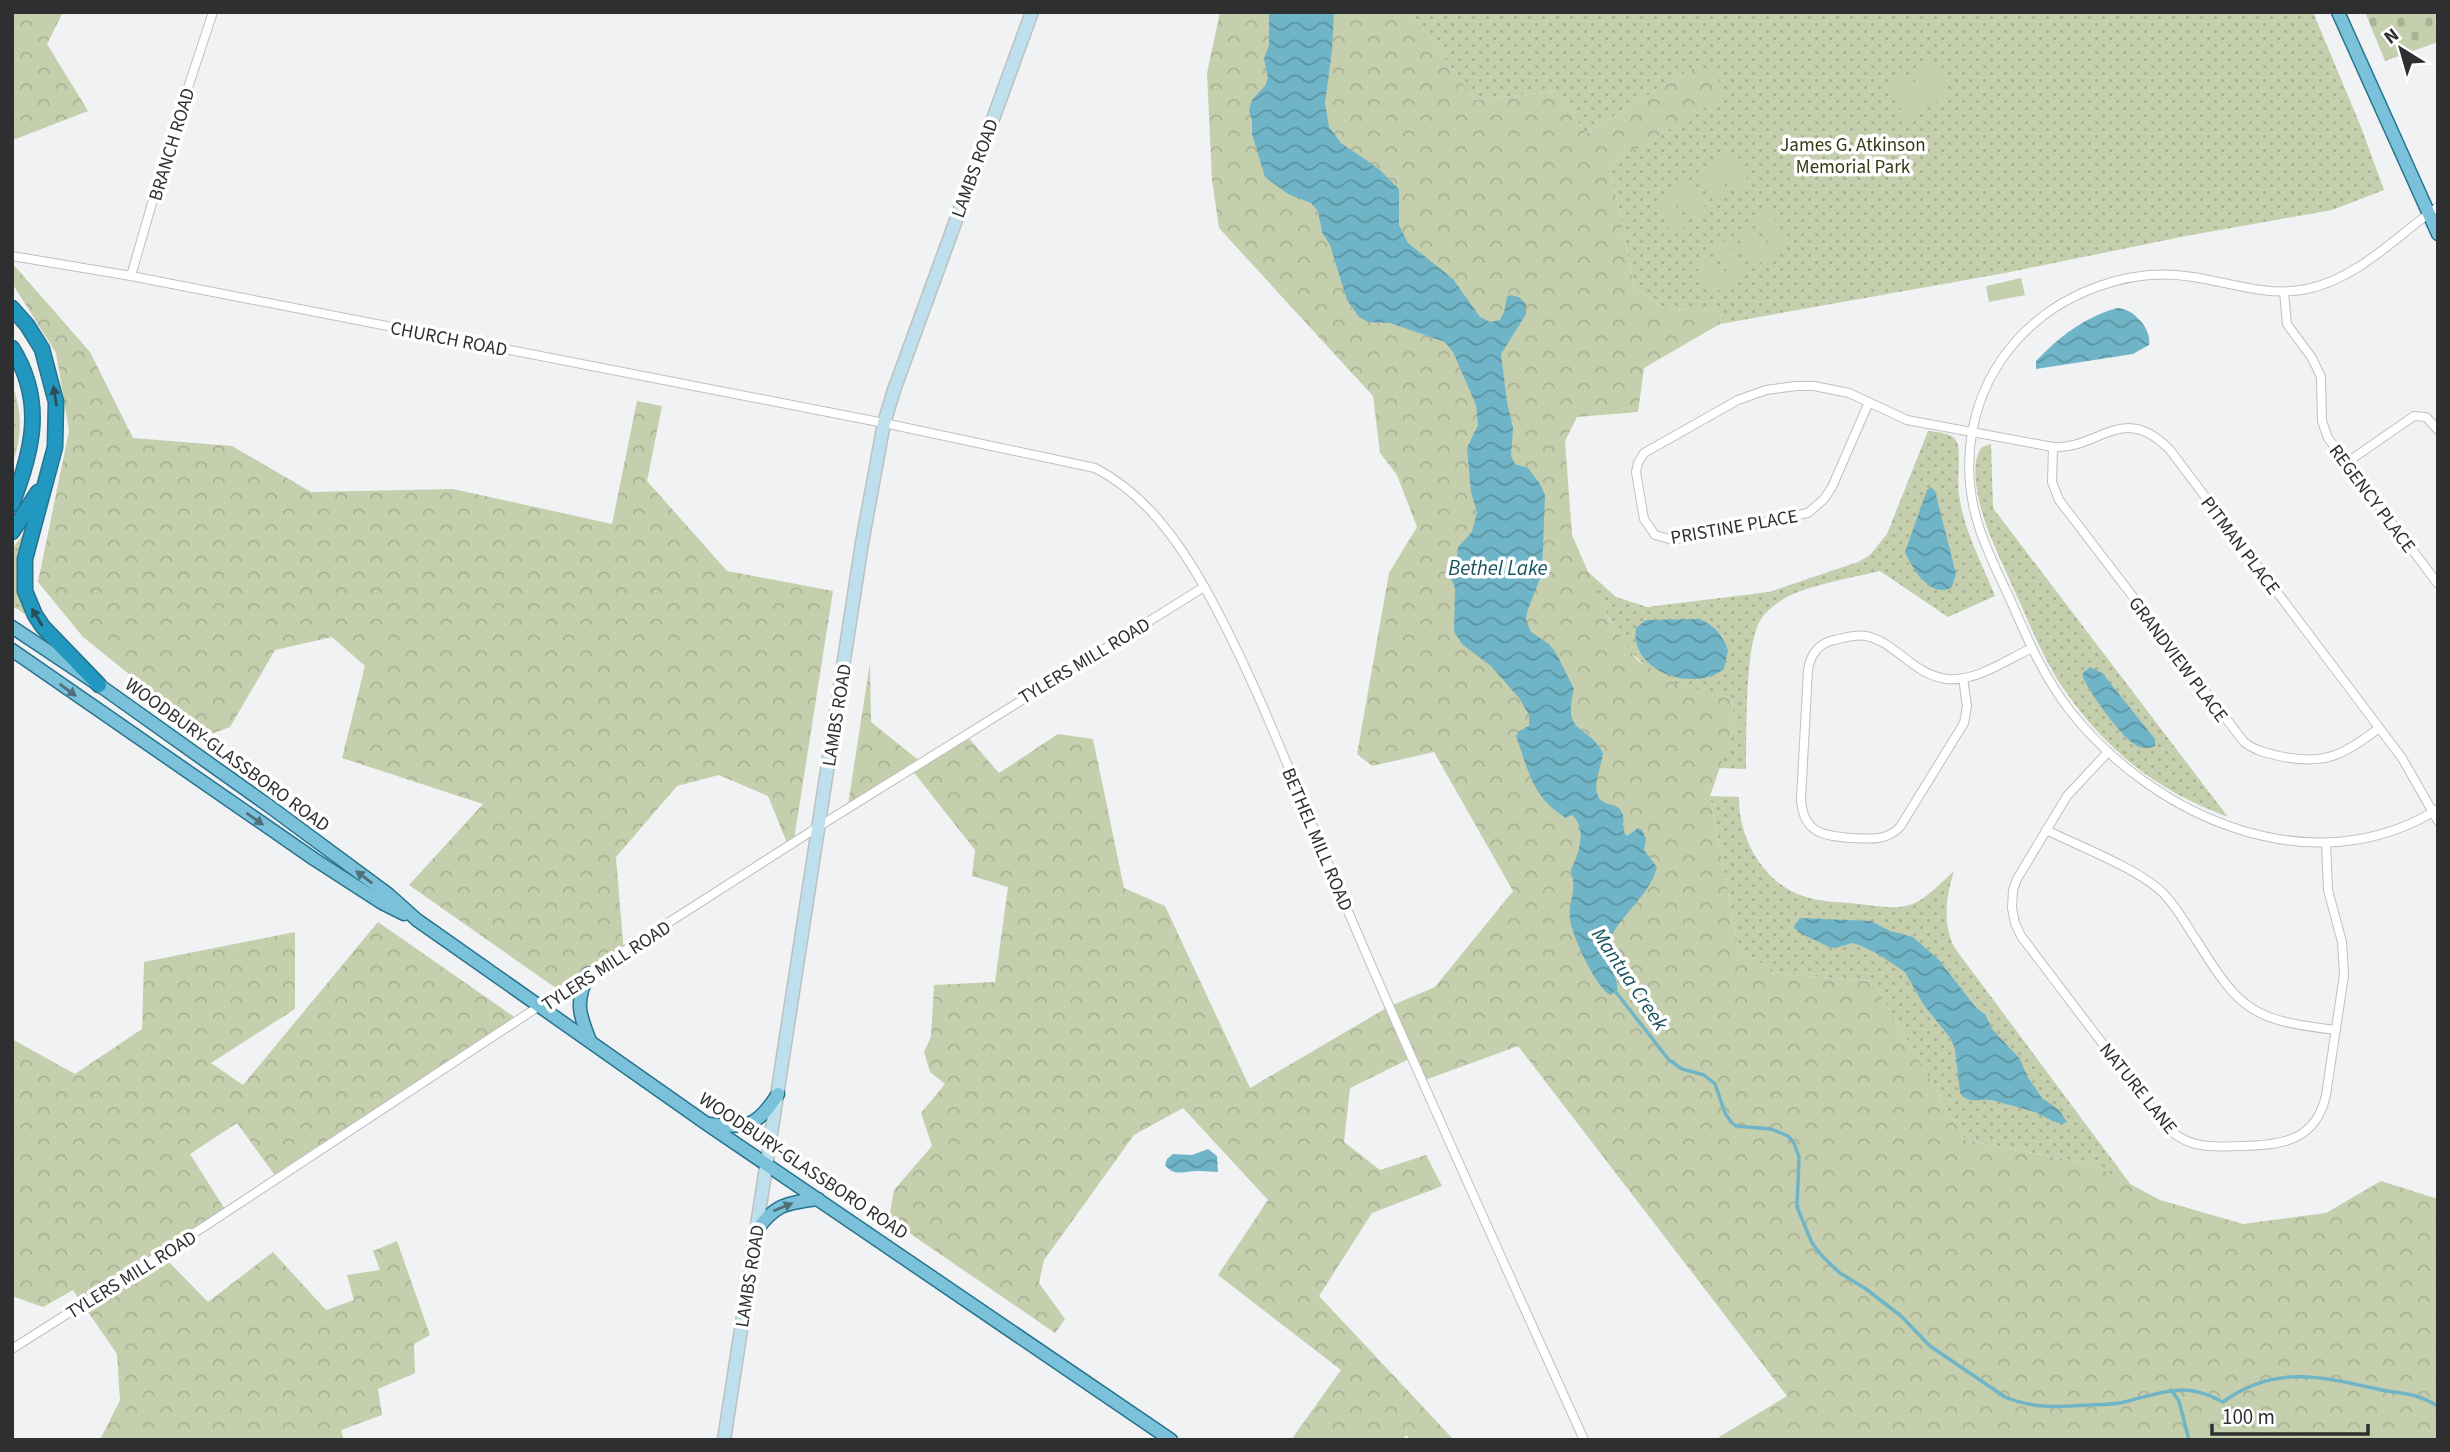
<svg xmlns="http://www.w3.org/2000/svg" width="2450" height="1452" font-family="'Source Sans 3',sans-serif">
  <defs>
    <pattern id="grass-dots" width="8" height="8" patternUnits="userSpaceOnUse" patternTransform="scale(1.75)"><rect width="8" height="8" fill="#c5cead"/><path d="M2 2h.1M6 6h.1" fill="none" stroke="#aab195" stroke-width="1.8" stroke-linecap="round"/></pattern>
    <pattern id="forest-crowns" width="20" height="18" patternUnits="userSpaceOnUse" patternTransform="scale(1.75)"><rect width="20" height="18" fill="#c5cead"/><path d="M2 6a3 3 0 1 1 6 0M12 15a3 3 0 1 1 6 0" fill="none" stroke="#aab195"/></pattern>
    <pattern id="wetland-marsh" width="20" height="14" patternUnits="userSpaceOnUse" patternTransform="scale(1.75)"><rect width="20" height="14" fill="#c5cead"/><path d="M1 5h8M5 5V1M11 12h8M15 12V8" fill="none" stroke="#aab195"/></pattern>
    <pattern id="cemetery-stones" width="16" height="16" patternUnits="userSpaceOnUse" patternTransform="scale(1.75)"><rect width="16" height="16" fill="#c5cead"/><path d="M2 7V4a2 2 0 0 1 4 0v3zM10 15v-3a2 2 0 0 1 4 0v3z" fill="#aab195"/></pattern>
    <pattern id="water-waves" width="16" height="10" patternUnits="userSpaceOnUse" patternTransform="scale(1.75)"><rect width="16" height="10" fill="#70b5c7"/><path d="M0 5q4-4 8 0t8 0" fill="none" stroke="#5c94a2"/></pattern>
  </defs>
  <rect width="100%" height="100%" fill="#f0f2f3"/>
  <g fill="url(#grass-dots)">
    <polygon points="1411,12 2313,12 2361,127 2384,190 2332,210 2186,236 2005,273 1720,324 1721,311 1664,309 1634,286 1610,165 1723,96 1694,68 1586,133 1555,91 1475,100"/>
    <path d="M1928 431C1937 432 1952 432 1957 442 1961 450 1957 482 1959 495 1964 531 1982 563 1995 596L1948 617 1880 571C1854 577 1826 582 1801 591 1787 595 1769 607 1761 619 1744 645 1747 736 1746 769L1719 768 1734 727 1732 698C1715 694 1696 691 1679 685 1626 665 1608 619 1587 571L1616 597 1647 607 1769 592 1858 562 1870 555 1887 534Z"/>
    <path d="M1991 444 1993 508 2228 817C2185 801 2144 778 2111 745 2090 725 2073 703 2057 679 2039 649 2026 615 2011 583 2000 557 1986 531 1980 504 1976 487 1971 461 1982 447Z"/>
    <polygon points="28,528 17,580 27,615 12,606 12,549"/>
    <path d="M1710 796 1739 797C1738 838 1764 885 1806 897 1822 902 1842 902 1859 904 1877 906 1901 911 1917 902 1931 894 1943 881 1954 871 1946 898 1942 920 1954 947L2131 1185 2092 1164 1965 1140 1873 981 1781 974 1739 951Z"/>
  </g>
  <g fill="url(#forest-crowns)">
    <polygon points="12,12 63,12 47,44 88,111 13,140"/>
    <polygon points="1220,12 1411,12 1475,100 1555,91 1586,133 1694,68 1716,73 1724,96 1610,165 1634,286 1664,309 1721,311 1720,324 1644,368 1638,412 1577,417 1565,441 1572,535 1609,620 1638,661 1679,685 1732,698 1734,727 1710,796 1739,951 1781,974 1873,981 1965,1140 2092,1164 2160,1200 2243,1224 2326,1213 2381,1181 2438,1199 2438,1440 1721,1440 1719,1437 1787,1396 1518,1046 1425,1080 1413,1057 1350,1088 1344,1142 1380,1170 1426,1155 1442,1186 1372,1213 1319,1296 1454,1440 1411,1440 1406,1435 1403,1440 1291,1440 1341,1370 1218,1275 1268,1200 1183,1108 1134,1135 1044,1260 1039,1283 1065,1319 1055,1333 889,1219 894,1190 932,1146 921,1113 945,1084 930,1072 924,1052 931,1037 934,985 995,982 1008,887 972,876 975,850 912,770 847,811 870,663 871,722 922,763 966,735 999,773 1058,734 1093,739 1124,888 1165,906 1250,1088 1388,1007 1435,987 1513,891 1434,752 1372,766 1357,754 1389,573 1417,527 1397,475 1380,453 1373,396 1219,228 1212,180 1207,73"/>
    <polygon points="12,263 90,352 133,438 232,446 311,492 453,489 612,524 637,401 662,406 647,481 727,571 833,591 793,846 789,848 768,796 719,775 677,786 616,857 624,954 563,993 409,885 483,804 342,758 365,666 332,637 275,650 230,727 208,735 181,716 83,637 38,582 69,431 56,353 12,283"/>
    <polygon points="378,922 520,1021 277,1178 237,1123 190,1154 226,1211 160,1253 208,1302 273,1252 326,1310 354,1300 347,1275 380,1270 373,1251 397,1241 430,1335 414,1344 415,1373 378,1389 382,1415 341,1430 344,1440 100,1440 120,1400 117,1354 73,1290 43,1307 12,1296 12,1039 75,1074 142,1029 144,962 295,932 295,1009 211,1063 243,1085"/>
  </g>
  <path fill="url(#wetland-marsh)" d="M12 384C22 410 23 437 12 464Z"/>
  <polygon fill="url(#cemetery-stones)" points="2365,12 2438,12 2438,42 2385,61"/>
  <g fill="#c5cead">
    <polygon points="1929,59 1951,92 1931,105 1909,72"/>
    <polygon points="1906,75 1928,108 1909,121 1886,88"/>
    <polygon points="1728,151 1749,182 1735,192 1714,161"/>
    <polygon points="1710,164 1731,194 1716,205 1695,174"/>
    <polygon points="1687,180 1708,211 1693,221 1672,190"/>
    <polygon points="1668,194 1689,224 1674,235 1653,204"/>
    <polygon points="1769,211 1790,242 1775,252 1754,221"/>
    <polygon points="1750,224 1771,255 1757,265 1735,234"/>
    <polygon points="1727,240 1748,271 1734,281 1712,250"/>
    <polygon points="1708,253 1729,283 1715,293 1693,263"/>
    <polygon points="2021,278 2025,295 1989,302 1986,286"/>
  </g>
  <g fill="url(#water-waves)">
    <path d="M1269 12H1334L1332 51 1325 103 1329 127 1341 143 1379 169 1399 189V225L1408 243 1453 279 1480 317 1490 322 1500 320 1504 312 1507 297 1510 295 1519 297 1526 304V314L1501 354 1507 402 1513 428 1511 456 1515 464 1528 468 1540 484 1545 495 1542 573 1527 612 1526 620 1531 632 1549 644 1556 653 1574 689C1562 736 1586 722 1603 753 1602 767 1589 790 1602 801 1608 806 1617 803 1621 811 1627 820 1619 828 1627 836L1638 828 1642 830 1646 839 1644 850 1657 867C1649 899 1614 918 1607 948 1603 961 1619 974 1617 990L1611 995C1597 990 1572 936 1570 919 1568 906 1575 892 1573 881 1573 877 1571 874 1571 870 1578 855 1588 829 1572 815L1566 818C1532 797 1529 772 1516 736L1519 731 1529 726V715L1519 698 1491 666 1463 645 1454 632 1455 588 1449 573 1451 563 1457 556 1458 547 1472 532 1477 512 1471 492 1467 448 1478 425 1476 405 1453 352 1445 342 1390 323 1368 322 1359 317 1347 300 1330 245 1322 232 1318 211 1311 203 1288 194 1265 177 1252 134V120L1249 110 1252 100 1265 86 1268 78 1264 59 1269 45Z"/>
    <path d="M2117 308C2133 308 2152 329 2149 345L2133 354 2036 369V361C2060 336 2083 318 2117 308Z"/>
    <path d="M1931 487 1935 491 1956 574 1952 587C1932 600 1912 569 1905 552L1927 490Z"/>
    <path d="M1699 619C1715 625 1722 635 1728 650L1724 669C1694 693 1629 672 1636 628L1646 620Z"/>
    <path d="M2090 667 2102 673 2155 739V746C2148 749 2141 749 2134 744 2122 737 2085 688 2082 674Z"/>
    <path d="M1800 918 1871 921 1890 931 1913 937 1939 960 1977 1009 1985 1014 1992 1029 2020 1059 2027 1076 2042 1098 2059 1110 2067 1122 2062 1124C2052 1122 2046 1117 2037 1113 2023 1108 2009 1105 1995 1101 1982 1097 1970 1106 1960 1093L1955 1049 1951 1039 1923 1004 1905 972 1878 954 1859 945 1852 943 1836 948 1829 947 1798 932 1794 926Z"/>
    <path d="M1208 1149 1217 1156 1218 1172C1212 1172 1206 1171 1200 1171 1186 1170 1175 1178 1165 1165L1167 1159 1173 1154 1192 1155Z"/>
  </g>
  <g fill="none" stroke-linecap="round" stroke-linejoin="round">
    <g stroke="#70b5c7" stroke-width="3.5">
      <path d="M1615 991 1669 1060 1682 1069 1704 1075 1715 1084 1725 1113 1731 1122 1736 1126 1771 1129 1788 1136 1794 1143 1799 1157 1797 1207 1812 1243 1822 1256 1840 1273 1866 1289 1901 1316 1930 1346 2005 1397C2033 1409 2061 1407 2091 1405 2102 1404 2113 1405 2124 1402 2163 1393 2184 1380 2223 1402 2273 1365 2320 1376 2377 1389 2400 1394 2415 1392 2438 1406"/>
      <polyline points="2171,1390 2179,1401 2189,1440"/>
    </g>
    <defs>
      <g id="minor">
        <path d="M2438 207C2396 236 2359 278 2307 289 2267 297 2232 283 2193 277 2130 266 2059 293 2017 340 1971 391 1958 462 1979 527 1987 552 1999 575 2010 599 2027 638 2044 678 2071 712 2155 818 2313 887 2438 809"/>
        <path d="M12 256 131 276 884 423 1095 468C1144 493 1178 540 1205 588 1262 691 1303 807 1350 916 1425 1091 1505 1265 1584 1440"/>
        <polyline points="131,276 167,151 213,12"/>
        <polyline points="2284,292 2287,324 2312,358 2321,377 2322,421 2328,438 2438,584"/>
        <path d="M1869 402 1832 487 1824 499 1808 513 1673 540 1655 535 1644 519 1636 472 1638 463 1644 453 1738 400 1766 390 1796 386H1814L1849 393 1907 420 2053 447C2099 450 2123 401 2170 450L2402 758 2438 821"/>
        <path d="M2053 447 2052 482 2059 500 2244 742C2254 750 2266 753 2279 756 2324 766 2344 755 2379 728"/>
        <polyline points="2346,463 2414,416 2426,417 2438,430"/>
        <path d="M1963 678 1967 706 1964 723 1900 827C1886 841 1871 839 1852 838 1823 836 1803 833 1801 799L1808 670C1810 655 1819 643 1834 640 1844 638 1856 634 1866 636 1896 642 1913 675 1947 679 1976 682 2006 660 2032 648"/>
        <path d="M2108 752 2067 796 2017 879 2013 890 2012 908 2015 923 2021 936 2159 1118C2183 1149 2206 1147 2242 1146 2282 1145 2316 1141 2326 1095L2344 975 2342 942 2328 890 2326 843"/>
        <path d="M2046 830C2079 846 2139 869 2163 893 2177 907 2186 925 2197 941 2241 1012 2253 1020 2336 1030"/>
        <polyline points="12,1349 202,1228 588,974 818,827 1204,587"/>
      </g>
      <polyline id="secondary" points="724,1440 862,543 884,423 894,390 1032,12"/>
      <g id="primary">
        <polyline points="2338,12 2438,234"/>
        <polyline points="12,627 99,685 269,806 388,894 417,920 707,1124 1171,1440"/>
        <polyline points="12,650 314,859 382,903 404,914"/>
        <path d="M588 974C575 1003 579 1013 590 1041"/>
        <path d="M709 1124C747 1128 756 1128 778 1094"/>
        <path d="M757 1230C775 1204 787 1203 818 1199"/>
      </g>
      <g id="motorway">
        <polyline points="12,308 27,325 42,349 56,402 55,447 25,559 25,591 35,615 43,627 99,685"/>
        <path d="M12 348C45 401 33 450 12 504"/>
        <polyline points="12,532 38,492"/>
      </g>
    </defs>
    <use href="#minor" stroke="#bec0c1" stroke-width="10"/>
    <use href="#secondary" stroke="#bec0c1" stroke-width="15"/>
    <use href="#primary" stroke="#26738e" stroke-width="15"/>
    <use href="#motorway" stroke="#26738e" stroke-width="17"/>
    <use href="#minor" stroke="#fff" stroke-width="8"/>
    <use href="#secondary" stroke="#bde0ec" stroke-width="12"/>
    <use href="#primary" stroke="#7ac1d9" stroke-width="12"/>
    <use href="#motorway" stroke="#2298c0" stroke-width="14"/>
  </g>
  <defs><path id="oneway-solid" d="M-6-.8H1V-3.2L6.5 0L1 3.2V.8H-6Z" transform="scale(1.75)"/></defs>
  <g fill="#2a4e5b">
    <use href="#oneway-solid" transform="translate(55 396) rotate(-99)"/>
    <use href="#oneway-solid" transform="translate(37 617) rotate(-121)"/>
  </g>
  <g fill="#50717c">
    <use href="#oneway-solid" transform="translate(68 690) rotate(36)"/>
    <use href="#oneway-solid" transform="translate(255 819) rotate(35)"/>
    <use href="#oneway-solid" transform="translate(364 877) rotate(-143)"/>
    <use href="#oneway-solid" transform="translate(783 1207) rotate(-22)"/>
  </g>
  <g text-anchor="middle" stroke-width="7" stroke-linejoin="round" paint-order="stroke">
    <g font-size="19" fill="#2e2f30" stroke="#fff">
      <text transform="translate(171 144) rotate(-73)" y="7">BRANCH ROAD</text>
      <text transform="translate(974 168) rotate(-70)" y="7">LAMBS ROAD</text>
      <text transform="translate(449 338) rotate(11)" y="7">CHURCH ROAD</text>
      <text transform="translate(2373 498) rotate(53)" y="7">REGENCY PLACE</text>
      <text transform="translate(1734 526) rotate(-10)" y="7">PRISTINE PLACE</text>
      <text transform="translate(2241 545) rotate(53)" y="7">PITMAN PLACE</text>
      <text transform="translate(2179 659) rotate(53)" y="7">GRANDVIEW PLACE</text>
      <text transform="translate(1084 660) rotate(-31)" y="7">TYLERS MILL ROAD</text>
      <text transform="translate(836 715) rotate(-81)" y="7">LAMBS ROAD</text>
      <text transform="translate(228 754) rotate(36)" y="7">WOODBURY-GLASSBORO ROAD</text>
      <text transform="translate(1318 839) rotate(67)" y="7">BETHEL MILL ROAD</text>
      <text transform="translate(606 965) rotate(-33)" y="7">TYLERS MILL ROAD</text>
      <text transform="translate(2139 1088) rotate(51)" y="7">NATURE LANE</text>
      <text transform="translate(804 1165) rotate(34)" y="7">WOODBURY-GLASSBORO ROAD</text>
      <text transform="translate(131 1274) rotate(-32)" y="7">TYLERS MILL ROAD</text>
      <text transform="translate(749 1276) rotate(-81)" y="7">LAMBS ROAD</text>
    </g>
    <g font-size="19" fill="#323a11" stroke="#fff">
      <text x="1853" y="151">James G. Atkinson<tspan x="1853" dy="22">Memorial Park</tspan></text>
    </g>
    <g font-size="21" font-style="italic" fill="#17525f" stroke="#fff">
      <text x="1498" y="575">Bethel Lake</text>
      <text transform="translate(1630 979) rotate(56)" y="7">Mantua Creek</text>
    </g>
  </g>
  <rect width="2450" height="1452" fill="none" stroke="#2e2f30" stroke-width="28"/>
  <g transform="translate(2401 49) rotate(323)" stroke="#ffffff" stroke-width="5" paint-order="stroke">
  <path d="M0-5L12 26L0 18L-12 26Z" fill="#2e2f30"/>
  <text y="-10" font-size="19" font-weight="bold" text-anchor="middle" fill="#2e2f30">N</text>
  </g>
  <path d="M2212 1424v10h156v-10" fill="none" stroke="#2e2f30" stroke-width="3.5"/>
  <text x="2222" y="1424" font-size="21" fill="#2e2f30" stroke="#ffffff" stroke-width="5" paint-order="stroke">100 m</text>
</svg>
